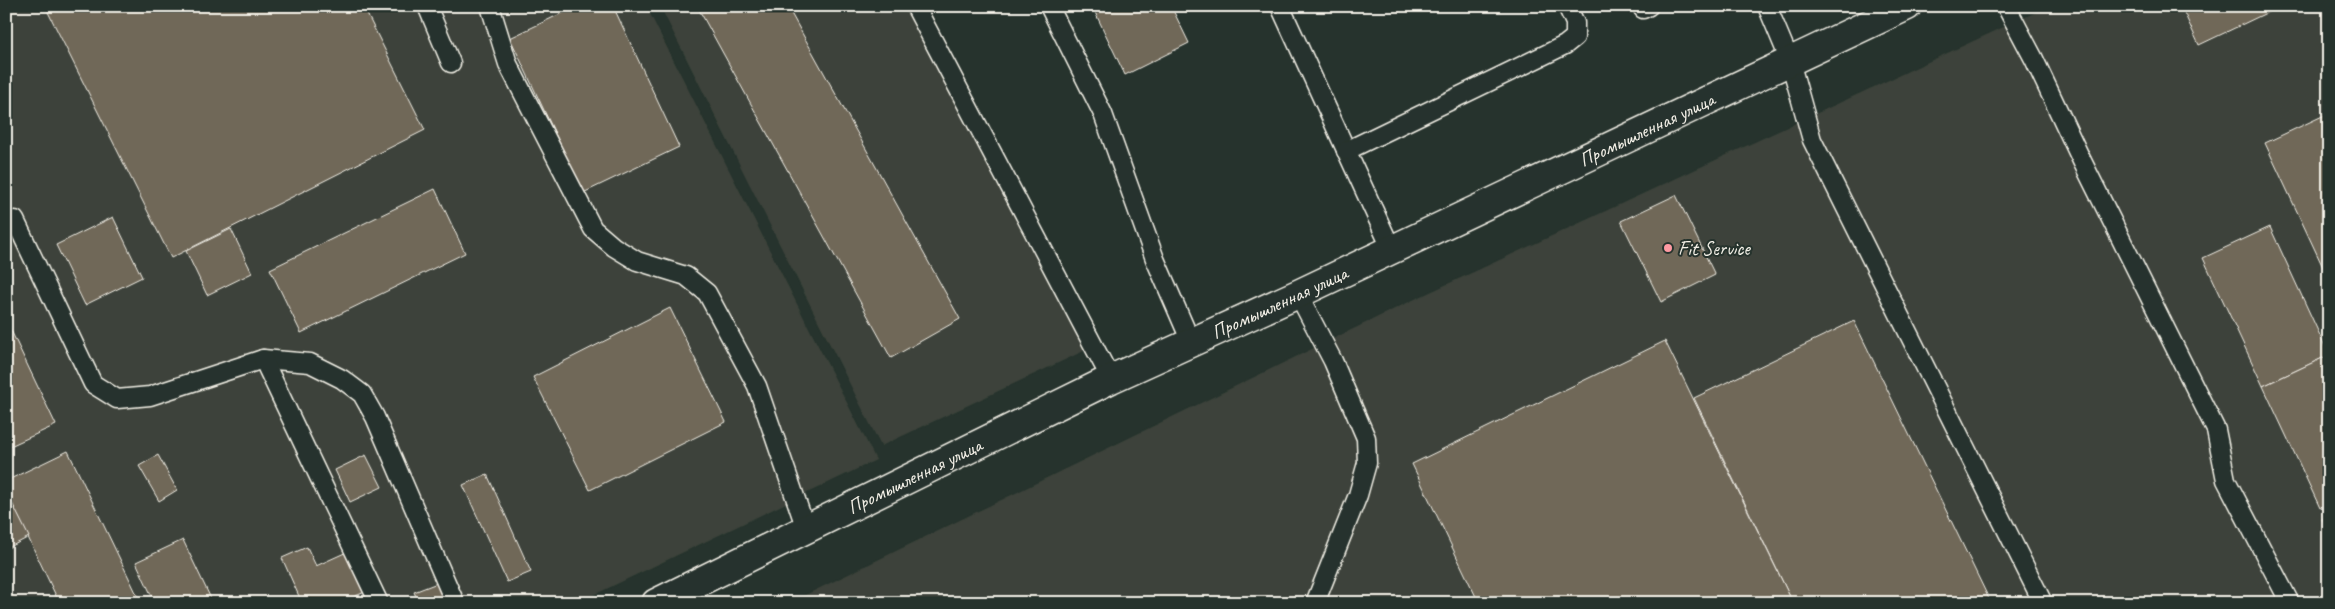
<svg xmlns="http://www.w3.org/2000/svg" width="2335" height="609" font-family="Caveat,sans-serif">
  <rect width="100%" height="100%" fill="#26332d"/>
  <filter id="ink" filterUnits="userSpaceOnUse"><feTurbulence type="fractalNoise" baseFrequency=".02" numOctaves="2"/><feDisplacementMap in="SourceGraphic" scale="10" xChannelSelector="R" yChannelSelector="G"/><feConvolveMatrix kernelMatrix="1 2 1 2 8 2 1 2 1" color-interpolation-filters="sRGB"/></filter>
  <g filter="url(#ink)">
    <g fill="#3c433a">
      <polygon points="6,6 646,6 876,460 577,603 6,603"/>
      <polygon points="660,6 927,6 1103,342 881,446"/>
      <polygon points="2049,6 2329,6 2329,603 789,603 1413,300"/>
    </g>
    <g fill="#706759" stroke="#f4f1e8">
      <polygon points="45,6 363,6 425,130 171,258"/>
      <polygon points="577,6 613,6 679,147 583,193 510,38"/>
      <polygon points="697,6 787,6 960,319 891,358"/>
      <polygon points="1092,6 1171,6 1189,43 1125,75"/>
      <polygon points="2181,6 2281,6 2199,45"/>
      <polygon points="2329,113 2329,280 2265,143"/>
      <polygon points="435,189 465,253 301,333 270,269"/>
      <polygon points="1676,195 1715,275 1661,302 1621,221"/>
      <polygon points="113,217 142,277 85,305 56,245"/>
      <polygon points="2270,227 2329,355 2263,386 2203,258"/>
      <polygon points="231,229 252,273 207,295 186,251"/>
      <polygon points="670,308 726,422 590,490 533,377"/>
      <polygon points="6,320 56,425 6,448"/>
      <polygon points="1854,321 1991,603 1793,603 1694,398"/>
      <polygon points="1665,341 1793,603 1479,603 1412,464"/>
      <polygon points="2329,355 2329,504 2320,508 2263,386"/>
      <polygon points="68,451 141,603 46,603 57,598 6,491 6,481"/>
      <polygon points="158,455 177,490 159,501 139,466"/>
      <polygon points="366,455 382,487 350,502 335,470"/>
      <polygon points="487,474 531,572 507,582 463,485"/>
      <polygon points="6,491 29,537 6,549"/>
      <polygon points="2329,516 2329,533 2322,519"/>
      <polygon points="183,540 213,603 155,603 136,562"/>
      <polygon points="307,547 316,566 349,551 367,591 340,603 302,603 282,558"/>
      <polygon points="445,580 455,603 419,603 414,592"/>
    </g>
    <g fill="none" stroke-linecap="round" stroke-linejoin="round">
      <defs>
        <g id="lane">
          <polyline points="427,6 451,63"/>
          <polyline points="490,6 508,64 593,229 614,247 637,261 686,276 707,293 757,386 806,529"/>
          <polyline points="915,6 1111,379"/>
          <polyline points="1049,6 1103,114 1155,259 1191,342"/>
          <polyline points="1280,6 1391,248"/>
          <polyline points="1767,6 1790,61 1812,140 2043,603"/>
          <polyline points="2006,6 2034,59 2082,161 2216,430 2226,480 2290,603"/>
          <polyline points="1643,9 1649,6"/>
          <polyline points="1346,151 1565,45 1575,37 1575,23 1567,6"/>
          <polyline points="15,220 93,384 117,399 150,396 263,359 310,363 342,379 362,394 375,417 455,603"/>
          <polyline points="1298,294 1333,361 1366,438 1367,463 1358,495 1315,603"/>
          <polyline points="263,359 379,603"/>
        </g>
        <g id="secondary">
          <path id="s1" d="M656 603 1111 379 1298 294 1907 6"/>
        </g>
      </defs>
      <use href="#lane" stroke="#f4f1e8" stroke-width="21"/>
      <use href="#secondary" stroke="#f4f1e8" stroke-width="31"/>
      <use href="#lane" stroke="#26332d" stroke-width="18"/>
      <use href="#secondary" stroke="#26332d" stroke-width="28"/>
    </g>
  </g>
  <circle fill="#ff9aa2" stroke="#26332d" stroke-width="2" cx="1668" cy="248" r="5"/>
  <g text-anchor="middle" stroke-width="4" stroke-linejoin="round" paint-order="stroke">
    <g font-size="20" fill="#f4f1e8" stroke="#26332d">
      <text dy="7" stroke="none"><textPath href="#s1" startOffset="1098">Промышленная улица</textPath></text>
      <text dy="7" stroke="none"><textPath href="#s1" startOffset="692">Промышленная улица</textPath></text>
      <text dy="7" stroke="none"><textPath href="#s1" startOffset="288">Промышленная улица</textPath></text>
    </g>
    <g font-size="20" fill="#f4f1e8" stroke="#26332d" text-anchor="start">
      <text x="1678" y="255">Fit Service</text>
    </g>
  </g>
  <rect width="2335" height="609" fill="none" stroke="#26332d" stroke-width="25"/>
  <rect x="12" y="12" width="2310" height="584" fill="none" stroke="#f4f1e8" stroke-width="2" filter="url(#ink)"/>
</svg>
